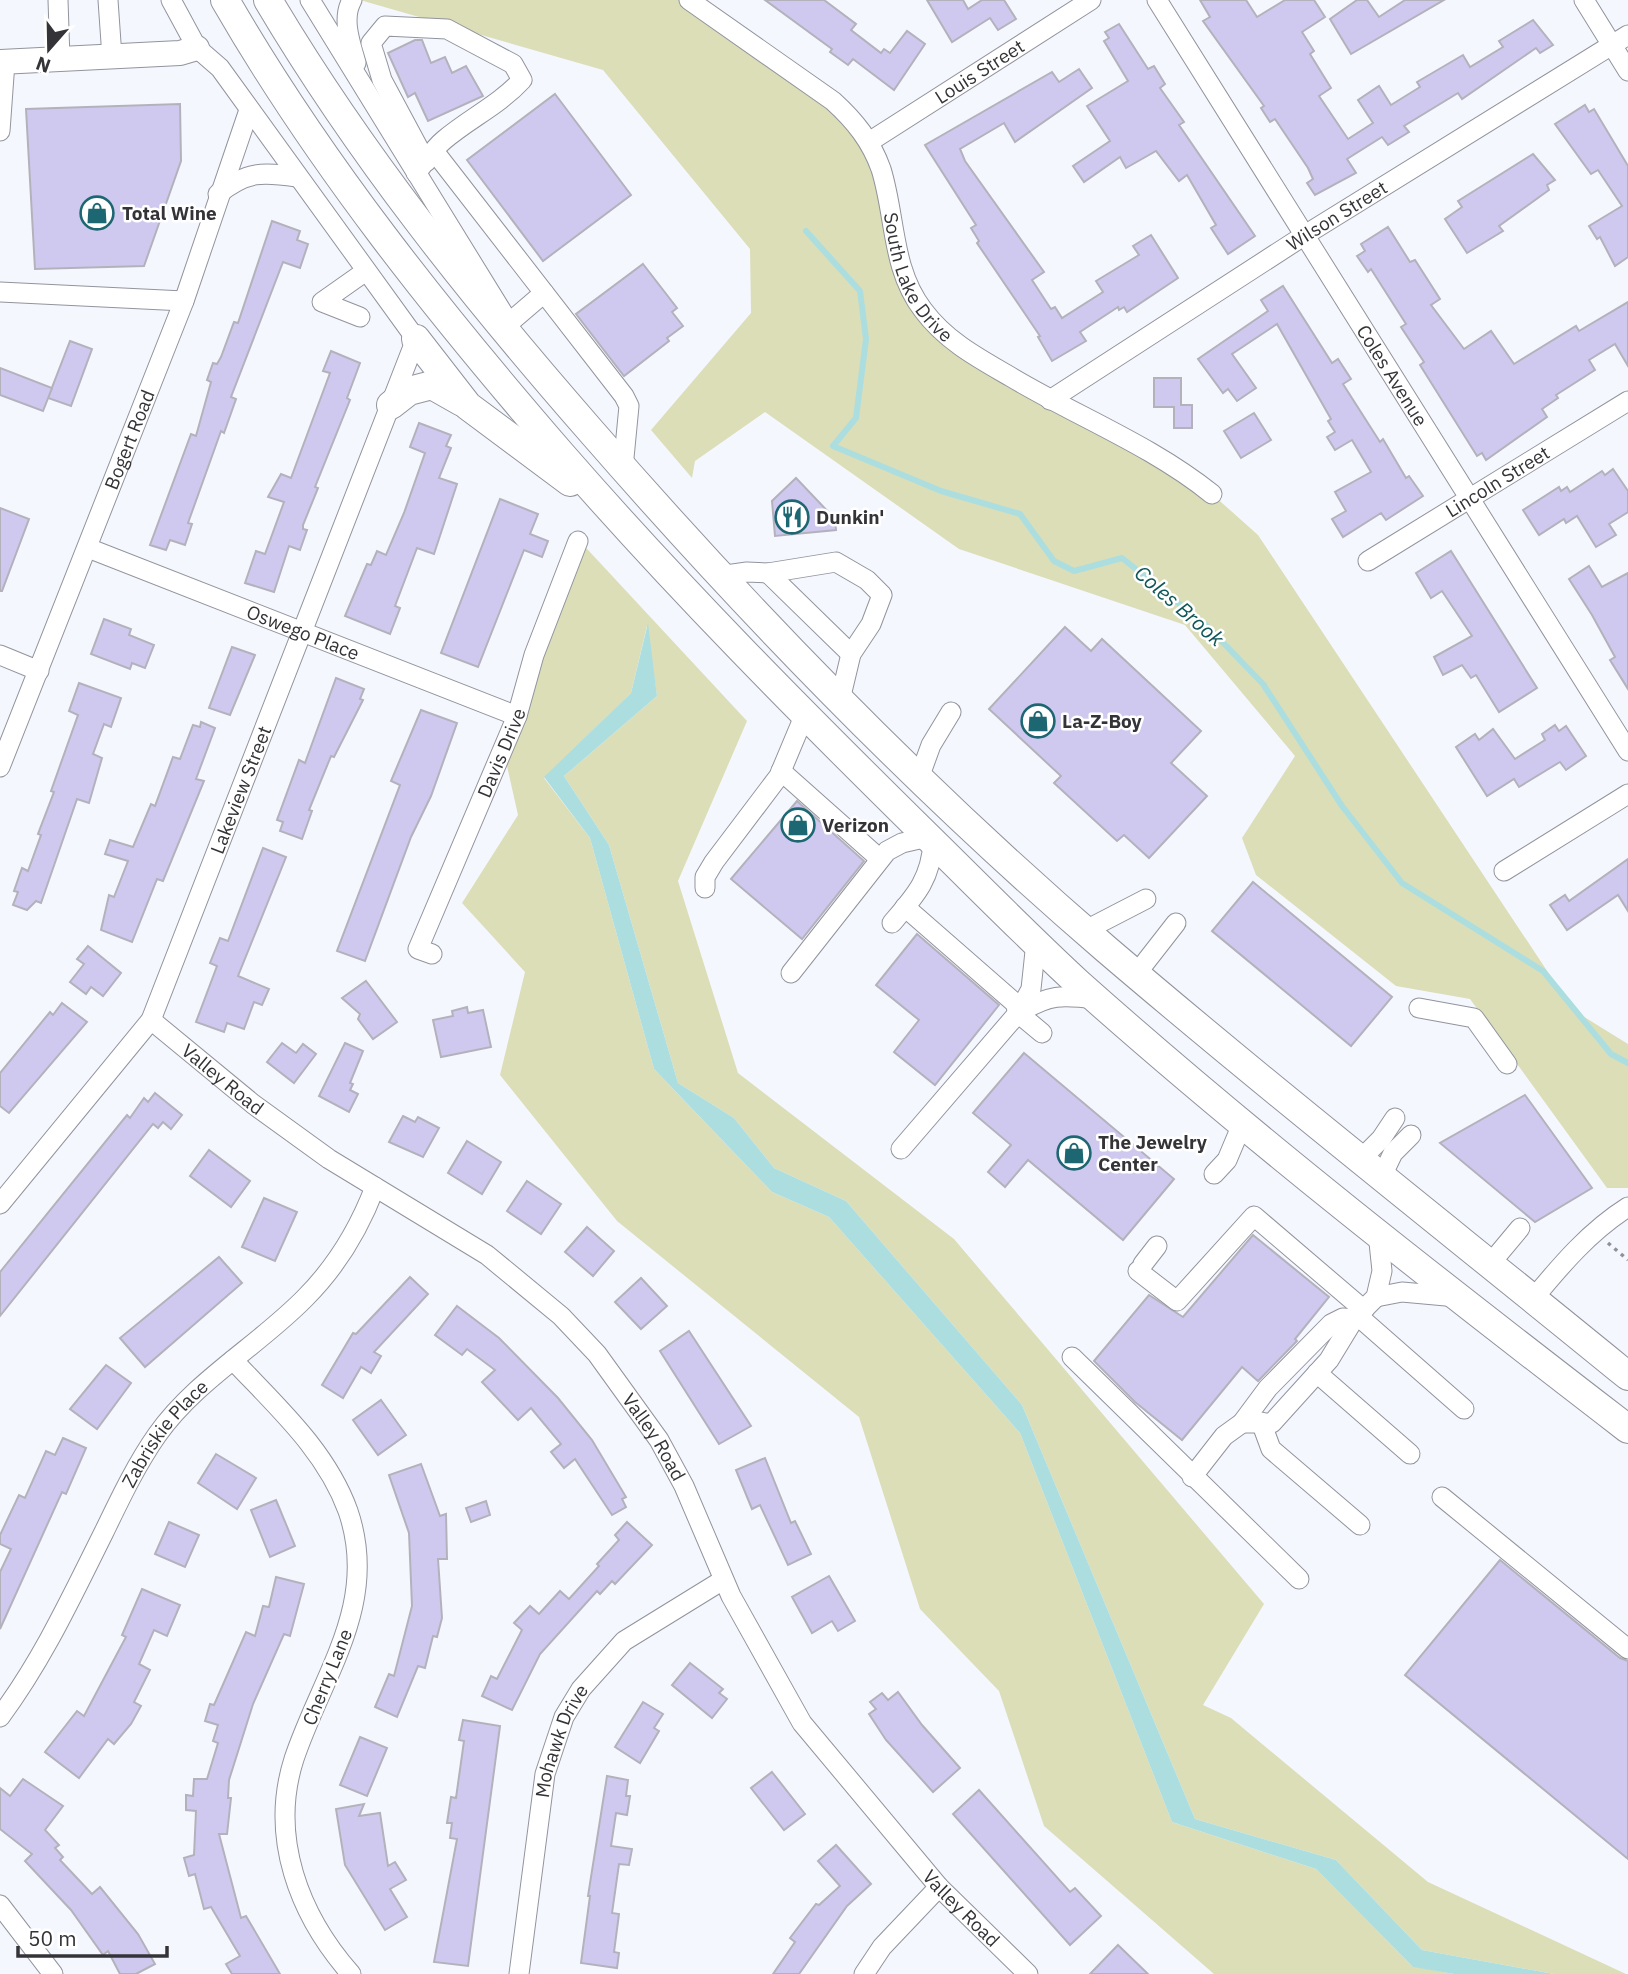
<svg xmlns="http://www.w3.org/2000/svg" width="1628" height="1974" font-family="'IBM Plex Sans',sans-serif">
  <rect width="100%" height="100%" fill="#f5f7ff"/>
  <g fill="#dcdeb8">
    <polygon points="360,0 687,0 869,142 922,309 962,349 1212,494 1258,535 1573,1010 1628,1044 1628,1188 1607,1188 1470,999 1396,986 1256,875 1242,838 1295,756 1185,625 959,549 765,412 695,461 692,478 651,430 751,313 750,249 603,70"/>
    <polygon points="576,537 747,721 678,881 738,1073 954,1239 1264,1604 1203,1705 1231,1718 1428,1882 1626,1974 1554,1974 1422,1950 1336,1860 1195,1819 1022,1405 846,1201 774,1168 734,1118 678,1083 609,845 564,776 657,696 647,626 631,693 544,778 590,838 654,1069 772,1192 829,1217 1020,1433 1172,1822 1316,1869 1412,1966 1454,1974 1214,1974 1044,1826 999,1691 920,1609 859,1417 617,1221 500,1075 525,972 462,903 518,815 500,735"/>
  </g>
  <polygon fill="#acdee0" points="648,623 657,696 564,776 609,845 678,1083 734,1118 774,1168 846,1201 1022,1405 1195,1819 1336,1860 1422,1950 1554,1974 1454,1974 1413,1967 1316,1869 1172,1822 1020,1433 829,1217 772,1192 654,1069 590,838 544,777 631,693"/>
  <g fill="none" stroke-linecap="round" stroke-linejoin="round">
    <polyline stroke="#acdee0" stroke-width="6" points="806,231 860,291 866,339 856,418 833,446 941,491 1020,514 1054,561 1074,571 1122,558 1206,625 1263,684 1342,806 1402,883 1543,971 1611,1054 1628,1063"/>
  </g>
  <g fill="#d0c9ef" stroke="#b3b2bc" stroke-width="2">
    <polygon points="765,0 824,0 856,24 851,30 881,53 884,49 890,53 907,31 925,44 894,90 853,59 848,65 830,52 832,49"/>
    <polygon points="927,0 963,0 968,9 982,0 1004,0 1016,19 998,30 990,18 952,42"/>
    <polygon points="1200,0 1246,0 1257,17 1285,0 1314,0 1325,17 1302,32 1314,51 1310,54 1331,88 1319,96 1348,139 1373,123 1358,100 1379,86 1391,105 1420,87 1417,82 1463,55 1470,67 1503,47 1499,41 1533,20 1553,45 1540,53 1536,48 1462,99 1458,93 1404,126 1409,132 1388,145 1382,137 1347,159 1356,173 1315,195 1307,183 1313,179 1308,168 1275,119 1270,122 1261,108 1264,106 1203,21 1210,17"/>
    <polygon points="1357,0 1367,0 1379,17 1405,0 1444,0 1351,54 1330,19"/>
    <polygon points="1119,24 1148,69 1154,66 1165,84 1160,88 1184,122 1179,125 1255,236 1228,254 1211,228 1216,225 1187,175 1179,181 1156,151 1126,168 1120,157 1084,182 1073,166 1110,141 1087,106 1128,81 1104,41 1109,38 1105,32"/>
    <polygon points="415,40 422,40 431,63 445,57 452,73 466,66 483,96 428,121 415,93 408,97 388,53"/>
    <polygon points="1079,69 1092,88 1015,142 1004,123 960,149 965,161 1044,272 1032,280 1051,309 1055,307 1062,318 1103,292 1096,281 1139,255 1133,246 1151,235 1178,278 1127,312 1124,307 1119,310 1118,307 1080,332 1086,341 1052,361 1038,337 1040,336 977,243 979,241 971,228 976,225 925,145 1052,72 1059,82"/>
    <polygon points="555,94 631,195 543,261 467,160"/>
    <polygon points="180,104 181,161 144,266 35,269 26,109"/>
    <polygon points="1585,105 1589,112 1594,109 1628,166 1628,257 1615,266 1600,237 1597,239 1589,226 1622,206 1598,170 1591,174 1555,124"/>
    <polygon points="1533,154 1555,180 1547,185 1549,190 1499,226 1503,231 1467,253 1445,219 1462,207 1458,201"/>
    <polygon points="272,221 300,231 297,240 308,244 300,268 283,262 231,397 236,399 224,433 221,431 188,523 192,524 185,545 170,540 166,550 150,545 191,434 196,436 211,382 207,380 213,363 217,364 221,357 234,322 238,323"/>
    <polygon points="1388,227 1410,262 1415,260 1440,299 1431,305 1464,349 1491,331 1514,364 1576,326 1579,331 1628,302 1628,366 1615,344 1589,360 1595,370 1556,395 1558,398 1542,409 1547,417 1486,460 1482,453 1477,456 1420,365 1424,362 1401,327 1406,324 1371,269 1368,272 1357,256 1365,251 1361,244"/>
    <polygon points="643,264 677,308 672,312 683,326 667,338 669,341 624,376 576,314"/>
    <polygon points="1283,286 1332,363 1338,359 1351,379 1343,384 1380,442 1383,439 1406,478 1409,476 1423,496 1386,520 1381,513 1343,537 1332,519 1346,511 1335,492 1371,472 1352,440 1335,450 1327,437 1335,432 1328,421 1331,419 1277,324 1232,354 1256,388 1237,401 1228,389 1223,393 1198,359 1268,311 1261,300"/>
    <polygon points="70,341 92,349 71,406 48,398"/>
    <polygon points="331,351 360,363 347,398 350,400 315,487 318,488 303,525 303,529 307,530 300,550 289,546 274,592 245,583 256,551 265,554 284,502 268,497 281,474 291,478 330,373 323,371"/>
    <polygon points="0,368 52,388 43,411 0,395"/>
    <polygon points="1154,378 1181,378 1181,405 1192,405 1192,428 1174,428 1174,407 1154,407"/>
    <polygon points="1254,413 1271,440 1241,458 1224,431"/>
    <polygon points="419,423 451,435 446,446 451,448 439,478 457,484 434,554 417,548 395,606 400,608 390,634 345,616 367,564 371,565 377,551 386,555 404,513 425,453 410,447"/>
    <polygon points="1613,469 1628,491 1628,512 1609,524 1616,535 1596,547 1577,516 1566,523 1564,519 1539,535 1523,510 1559,487 1561,491 1567,487 1570,492 1602,471 1605,475"/>
    <polygon points="796,478 835,519 836,530 775,536 772,501"/>
    <polygon points="500,499 538,514 530,534 548,541 542,557 524,550 478,667 441,653"/>
    <polygon points="0,508 29,519 2,591 0,591"/>
    <polygon points="1451,551 1537,688 1499,712 1476,675 1471,678 1462,665 1443,675 1434,657 1472,636 1442,591 1431,598 1416,573"/>
    <polygon points="1589,566 1602,587 1628,573 1628,689 1610,660 1615,657 1592,615 1569,579"/>
    <polygon points="104,619 131,629 129,635 154,645 145,668 132,663 130,669 91,654"/>
    <polygon points="1065,627 1091,651 1102,639 1201,731 1171,763 1207,796 1149,858 1124,835 1117,841 1054,783 1061,776 989,709"/>
    <polygon points="232,647 255,655 230,715 209,708"/>
    <polygon points="336,678 364,689 360,699 363,700 334,757 331,756 309,810 312,811 302,839 280,831 283,822 277,820 299,760 305,763"/>
    <polygon points="79,683 121,698 111,727 104,724 93,754 102,758 89,803 77,799 41,903 36,901 27,910 13,905 18,892 14,891 22,868 28,871 41,835 38,834 54,792 51,791 78,715 69,711"/>
    <polygon points="421,710 457,723 431,796 411,837 365,961 337,951 400,785 391,781"/>
    <polygon points="201,722 215,728 196,779 204,781 163,881 157,879 132,942 101,930 109,895 114,897 128,861 105,854 110,840 133,847 151,804 155,806 173,757 180,759 193,725 200,727"/>
    <polygon points="1555,725 1559,731 1566,726 1586,756 1566,770 1560,762 1519,787 1514,779 1487,796 1456,747 1475,734 1479,740 1493,729 1515,759 1545,740 1542,734"/>
    <polygon points="797,801 864,861 802,939 731,879"/>
    <polygon points="263,848 286,857 238,976 269,989 262,1005 254,1002 244,1029 227,1023 224,1032 196,1022 217,966 210,963 220,938 228,941"/>
    <polygon points="1628,859 1628,911 1618,895 1567,930 1550,905 1565,895 1569,901"/>
    <polygon points="1253,882 1392,997 1351,1046 1212,931"/>
    <polygon points="917,934 999,1005 935,1085 894,1052 919,1020 876,985"/>
    <polygon points="88,946 121,973 103,996 91,987 86,994 70,982 84,964 77,959"/>
    <polygon points="366,981 397,1022 373,1039 358,1019 360,1014 342,998"/>
    <polygon points="62,1003 87,1022 9,1113 0,1106 0,1073 50,1012 53,1015"/>
    <polygon points="467,1007 468,1013 483,1010 491,1047 441,1057 433,1020 453,1016 452,1011"/>
    <polygon points="282,1043 296,1053 303,1044 316,1054 294,1083 267,1062"/>
    <polygon points="345,1043 363,1051 350,1083 353,1084 350,1090 358,1094 349,1112 319,1096"/>
    <polygon points="1024,1053 1174,1179 1123,1240 1028,1160 1005,1187 988,1172 1011,1145 973,1113"/>
    <polygon points="155,1093 182,1115 171,1129 163,1122 158,1128 153,1124 0,1316 0,1272 127,1115 130,1118 144,1098 148,1102"/>
    <polygon points="1525,1095 1592,1188 1535,1222 1440,1143"/>
    <polygon points="403,1116 415,1122 418,1117 439,1128 423,1157 389,1142"/>
    <polygon points="467,1141 501,1162 482,1194 448,1173"/>
    <polygon points="209,1150 250,1181 231,1207 190,1176"/>
    <polygon points="527,1181 561,1204 541,1234 507,1211"/>
    <polygon points="264,1198 297,1212 275,1261 242,1247"/>
    <polygon points="587,1227 614,1251 593,1276 565,1252"/>
    <polygon points="1253,1235 1329,1297 1295,1339 1297,1341 1258,1381 1242,1367 1182,1440 1135,1402 1094,1361 1149,1295 1183,1317"/>
    <polygon points="219,1257 242,1283 145,1367 120,1338"/>
    <polygon points="410,1277 428,1294 374,1352 381,1356 371,1373 361,1367 343,1398 322,1385 353,1333 356,1334"/>
    <polygon points="641,1278 667,1306 641,1329 615,1302"/>
    <polygon points="457,1306 499,1338 558,1398 592,1440 626,1497 622,1499 626,1507 612,1515 575,1459 564,1468 551,1452 561,1444 531,1408 518,1420 482,1382 495,1370 467,1349 462,1355 435,1335"/>
    <polygon points="689,1331 751,1426 719,1444 660,1351"/>
    <polygon points="106,1365 131,1383 97,1429 70,1409"/>
    <polygon points="381,1400 406,1435 378,1455 353,1420"/>
    <polygon points="63,1438 86,1448 66,1494 62,1492 0,1629 0,1572 11,1549 0,1544 0,1535 19,1495 25,1498 46,1451 55,1455"/>
    <polygon points="216,1454 256,1478 237,1509 198,1483"/>
    <polygon points="765,1458 791,1523 795,1521 811,1554 788,1565 760,1505 752,1509 736,1470"/>
    <polygon points="421,1464 440,1516 446,1514 447,1559 438,1559 442,1618 437,1637 433,1636 425,1668 418,1666 397,1717 375,1707 389,1674 394,1676 412,1606 409,1533 389,1475"/>
    <polygon points="276,1500 295,1546 270,1557 251,1510"/>
    <polygon points="486,1501 490,1515 471,1522 466,1508"/>
    <polygon points="169,1522 199,1535 185,1567 155,1554"/>
    <polygon points="627,1522 652,1545 615,1584 612,1581 600,1594 597,1591 540,1654 512,1710 482,1696 491,1676 497,1679 522,1630 514,1623 530,1606 539,1614 560,1591 569,1599 599,1566 597,1564 619,1540 615,1535"/>
    <polygon points="1500,1560 1620,1658 1628,1661 1628,1859 1405,1675"/>
    <polygon points="829,1576 855,1621 838,1631 832,1621 812,1633 792,1597"/>
    <polygon points="276,1577 304,1584 290,1636 284,1634 253,1704 229,1780 228,1798 231,1798 227,1834 219,1834 241,1918 246,1916 280,1974 232,1974 226,1964 240,1956 211,1907 204,1909 195,1874 189,1876 184,1858 194,1855 196,1811 186,1810 186,1795 193,1796 194,1779 207,1779 218,1743 213,1741 218,1725 205,1721 210,1704 214,1705 246,1632 255,1636 263,1606 269,1607"/>
    <polygon points="142,1589 180,1605 167,1636 154,1630 139,1664 150,1670 134,1702 141,1706 131,1724 114,1744 108,1739 79,1778 45,1752 77,1711 84,1716 126,1637 122,1635"/>
    <polygon points="690,1663 723,1689 719,1693 727,1699 712,1718 672,1685"/>
    <polygon points="898,1692 922,1725 960,1768 933,1792 886,1740 869,1714 876,1709 870,1702 882,1693 888,1700"/>
    <polygon points="643,1702 663,1714 654,1728 659,1731 640,1763 615,1747"/>
    <polygon points="463,1720 500,1726 468,1966 434,1962 457,1839 450,1838 452,1823 447,1823 451,1797 456,1798 464,1741 459,1740"/>
    <polygon points="360,1737 387,1748 367,1796 340,1785"/>
    <polygon points="772,1772 805,1814 784,1830 751,1788"/>
    <polygon points="607,1776 628,1780 626,1796 630,1796 627,1815 616,1813 611,1846 632,1849 629,1865 619,1864 612,1913 619,1914 614,1952 619,1953 617,1968 581,1963 590,1896 588,1896"/>
    <polygon points="23,1779 63,1806 45,1830 59,1845 55,1848 63,1857 60,1860 92,1894 100,1887 138,1934 155,1964 136,1974 120,1974 108,1951 103,1955 71,1910 25,1861 32,1854 0,1829 0,1788 10,1796"/>
    <polygon points="979,1790 1070,1892 1075,1888 1101,1916 1070,1945 953,1814"/>
    <polygon points="364,1804 359,1816 380,1813 388,1866 395,1862 406,1880 390,1889 407,1917 385,1930 345,1865 336,1809"/>
    <polygon points="836,1845 871,1884 847,1906 799,1974 773,1974 795,1942 790,1938 816,1904 819,1905 840,1886 818,1861"/>
    <polygon points="1118,1945 1148,1974 1090,1974"/>
  </g>
  <g fill="none" stroke-linecap="round" stroke-linejoin="round">
    <defs>
      <g id="minor">
        <polyline points="58,0 60,59"/>
        <polyline points="108,0 112,57"/>
        <polyline points="310,0 509,323 544,293"/>
        <path d="M352 0C341 19 351 44 356 63"/>
        <path id="s1" d="M689 0 833 101C855 121 871 141 881 169 896 217 891 268 923 310 946 341 978 358 1011 377 1078 417 1151 445 1212 494"/>
        <path id="s2" d="M1157 0 1628 751"/>
        <polyline points="1584,0 1628,71"/>
        <polyline points="0,131 5,62"/>
        <path id="s3" d="M869 142 1091 0"/>
        <polyline points="434,151 624,396 629,406 623,468"/>
        <path d="M416 173C425 163 433 149 444 140 470 118 499 105 522 80L513 64 447 29 385 26 371 43 382 80 426 162"/>
        <path d="M218 194C247 171 262 172 297 177"/>
        <polyline points="0,292 184,301"/>
        <polyline points="360,317 322,302 366,271"/>
        <path id="s4" d="M1050 400 1305 235 1628 35"/>
        <path id="s5" d="M88 548 517 716"/>
        <path id="s6" d="M1368 561 1628 401"/>
        <polyline points="768,573 851,654"/>
        <polyline points="719,576 747,572 768,573 836,562 867,580 882,595 871,624 851,654 840,700"/>
        <polyline points="0,655 39,671"/>
        <path id="s7" d="M0 767 184 301 249 110"/>
        <polyline points="781,771 880,859"/>
        <polyline points="919,778 931,745 951,712"/>
        <polyline points="1504,871 1628,794"/>
        <polyline points="705,888 705,877 714,862 779,776 805,714"/>
        <polyline points="905,907 1015,1003 1018,1013 1042,1033"/>
        <path d="M892 923C915 896 931 879 933 842"/>
        <polyline points="1086,930 1146,899"/>
        <path id="s8" d="M432 954 418 949 517 716 534 655 578 541"/>
        <polyline points="791,973 887,851 902,843 928,837"/>
        <polyline points="1137,973 1176,923"/>
        <polyline points="1419,1008 1474,1018 1507,1064"/>
        <path d="M1019 1013C1049 994 1062 995 1096 999"/>
        <path id="s9" d="M151 1020 253 1104 329 1159 487 1255 561 1316 597 1354 659 1440 684 1486 731 1596 802 1723 939 1887 1028 1974"/>
        <polyline points="901,1149 1018,1013 1031,989 1036,942"/>
        <polyline points="1361,1159 1381,1139 1395,1118"/>
        <polyline points="1214,1174 1227,1160 1243,1122"/>
        <polyline points="1382,1176 1393,1153 1411,1135"/>
        <path id="s10" d="M0 1204 151 1020 416 339 220 68 197 48 171 0"/>
        <polyline points="1143,1264 1157,1246"/>
        <polyline points="1490,1264 1520,1228"/>
        <polyline points="1138,1271 1177,1301 1254,1216 1364,1310"/>
        <polyline points="1376,1297 1402,1292 1457,1297"/>
        <path d="M1533 1299C1561 1265 1590 1231 1628 1207"/>
        <polyline points="1358,1316 1464,1409"/>
        <polyline points="1072,1357 1299,1579"/>
        <path d="M233 1360C276 1406 326 1450 348 1511 380 1604 322 1675 294 1759 269 1837 299 1915 351 1974"/>
        <polyline points="1317,1373 1410,1454"/>
        <polyline points="1261,1422 1271,1449 1360,1525"/>
        <polyline points="1242,1423 1272,1423 1329,1360 1354,1319 1376,1297 1382,1271 1378,1233"/>
        <polyline points="1192,1477 1224,1436 1242,1423 1268,1388 1331,1324 1343,1318 1354,1319"/>
        <polyline points="1442,1497 1628,1649"/>
        <path id="s11" d="M0 1717C43 1659 72 1596 104 1532 120 1499 136 1465 157 1435 196 1380 258 1346 305 1298 337 1266 359 1229 375 1187"/>
        <polyline points="0,1905 53,1974"/>
        <path id="s12" d="M519 1974 545 1774 564 1717 581 1689 624 1641 723 1580"/>
        <polyline points="864,1974 882,1947 939,1887"/>
      </g>
      <polyline id="major" points="0,62 180,53 197,48"/>
      <g id="highway">
        <path d="M225 0C319 163 439 313 562 455 677 587 801 712 926 835 976 884 1026 935 1078 983 1254 1140 1441 1285 1628 1429"/>
        <path d="M268 0C360 155 472 295 590 430 750 614 921 790 1106 949 1277 1095 1454 1234 1628 1376"/>
        <polyline points="416,339 468,406 570,482"/>
        <polyline points="391,405 409,391 432,385 462,402"/>
      </g>
    </defs>
    <use href="#minor" stroke="#92949d" stroke-width="21"/>
    <use href="#major" stroke="#92949d" stroke-width="26"/>
    <use href="#highway" stroke="#92949d" stroke-width="30"/>
    <polyline stroke="#909197" stroke-width="3.5" stroke-dasharray="3.5 5" stroke-linecap="butt" points="1608,1243 1628,1260"/>
    <use href="#minor" stroke="#fff" stroke-width="19"/>
    <use href="#major" stroke="#fff" stroke-width="24"/>
    <use href="#highway" stroke="#fff" stroke-width="28"/>
  </g>
  <defs>
    <symbol id="shop-ring" viewBox="-11 -11 22 22"><circle r="9.5" fill="#fff" stroke="#1d6772" stroke-width="1.5"/><path d="M-5-2.5h2.3a2.7 3.5 0 0 1 5.4 0H5L5.5 6h-11ZM-1.5-2.5h3a1.5 2.3 0 0 0-3 0Z" fill="#1d6772"/></symbol>
    <symbol id="restaurant-ring" viewBox="-11 -11 22 22"><circle r="9.5" fill="#fff" stroke="#1d6772" stroke-width="1.5"/><path d="M-5-6h1v4h1v-4h1v4h1v-4h1v5L-1.5 .5V6h-2V.5L-5-1ZM5-6V6H3V1.5H1.5Q1.5-4 5-6Z" fill="#1d6772"/></symbol>
  </defs>
  <g fill-rule="evenodd">
    <use href="#shop-ring" x="78" y="194" width="38" height="38"/>
    <use href="#restaurant-ring" x="773" y="498" width="38" height="38"/>
    <use href="#shop-ring" x="1019" y="702" width="38" height="38"/>
    <use href="#shop-ring" x="779" y="806" width="38" height="38"/>
    <use href="#shop-ring" x="1055" y="1134" width="38" height="38"/>
  </g>
  <g text-anchor="middle" stroke-width="5" stroke-linejoin="round" paint-order="stroke">
    <g font-size="19" fill="#343438" stroke="#fff">
      <text dy="7" stroke="none"><textPath href="#s3" startOffset="131">Louis Street</textPath></text>
      <text dy="7" stroke="none"><textPath href="#s4" startOffset="341">Wilson Street</textPath></text>
      <text dy="7" stroke="none"><textPath href="#s1" startOffset="376">South Lake Drive</textPath></text>
      <text dy="7" stroke="none"><textPath href="#s2" startOffset="443">Coles Avenue</textPath></text>
      <text dy="7" stroke="none"><textPath href="#s7" startOffset="352">Bogert Road</textPath></text>
      <text dy="7" stroke="none"><textPath href="#s6" startOffset="152">Lincoln Street</textPath></text>
      <text dy="7" stroke="none"><textPath href="#s5" startOffset="231">Oswego Place</textPath></text>
      <text dy="7" stroke="none"><textPath href="#s8" startOffset="228">Davis Drive</textPath></text>
      <text dy="7" stroke="none"><textPath href="#s10" startOffset="485">Lakeview Street</textPath></text>
      <text dy="7" stroke="none"><textPath href="#s9" startOffset="93">Valley Road</textPath></text>
      <text dy="7" stroke="none"><textPath href="#s11" startOffset="329">Zabriskie Place</textPath></text>
      <text dy="7" stroke="none"><textPath href="#s9" startOffset="660">Valley Road</textPath></text>
      <text transform="translate(327 1677) rotate(-68)" y="7">Cherry Lane</text>
      <text dy="7" stroke="none"><textPath href="#s12" startOffset="238">Mohawk Drive</textPath></text>
      <text dy="7" stroke="none"><textPath href="#s9" startOffset="1227">Valley Road</textPath></text>
    </g>
    <g font-size="19" font-weight="bold" fill="#343438" stroke="#fff" text-anchor="start">
      <text x="122" y="220">Total Wine</text>
      <text x="816" y="524">Dunkin'</text>
      <text x="1062" y="728">La-Z-Boy</text>
      <text x="822" y="832">Verizon</text>
      <text x="1098" y="1149">The Jewelry<tspan x="1098" dy="22">Center</tspan></text>
    </g>
    <g font-size="21" font-style="italic" fill="#0f5659" stroke="#fff">
      <text transform="translate(1179 606) rotate(41)" y="7">Coles Brook</text>
    </g>
  </g>
  <g transform="translate(49 49) rotate(200)" stroke="#ffffff" stroke-width="5" paint-order="stroke">
  <path d="M0-5L12 26L0 18L-12 26Z" fill="#343438"/>
  <text y="-10" font-size="19" font-weight="bold" text-anchor="middle" fill="#343438">N</text>
  </g>
  <path d="M18 1946v10h149v-10" fill="none" stroke="#343438" stroke-width="3.5"/>
  <text x="28" y="1946" font-size="21" fill="#343438" stroke="#ffffff" stroke-width="5" paint-order="stroke">50 m</text>
</svg>
